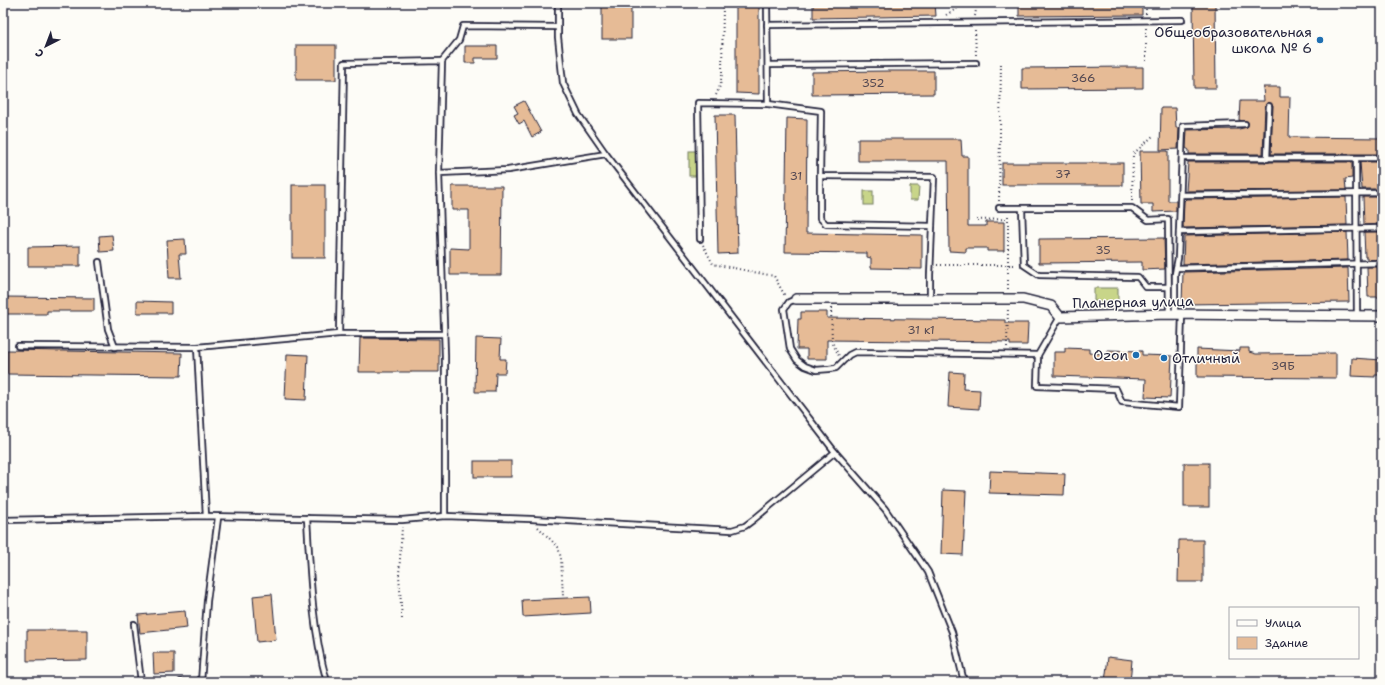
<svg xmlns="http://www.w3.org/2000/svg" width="1385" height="685" font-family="'Shantell Sans',sans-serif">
  <rect width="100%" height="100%" fill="#fdfcf7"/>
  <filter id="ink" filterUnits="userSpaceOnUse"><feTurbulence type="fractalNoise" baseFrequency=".025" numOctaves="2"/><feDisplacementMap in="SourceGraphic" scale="8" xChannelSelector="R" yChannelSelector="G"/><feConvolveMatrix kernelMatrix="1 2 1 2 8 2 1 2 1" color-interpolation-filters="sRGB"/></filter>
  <g filter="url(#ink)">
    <g fill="#c8d589" stroke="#757c62">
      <rect x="689" y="151" width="7" height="25"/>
      <polygon points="910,186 919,186 918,200 910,200"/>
      <rect x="864" y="191" width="9" height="14"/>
      <rect x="1094" y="288" width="24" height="13"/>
    </g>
    <g fill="#e6bb96" stroke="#22223b">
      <rect x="602" y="3" width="29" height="36"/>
      <polygon points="736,3 759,3 759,94 736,93"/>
      <polygon points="813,3 935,3 936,16 813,18"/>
      <polygon points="1019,3 1142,3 1142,15 1019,16"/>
      <polygon points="1193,3 1215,3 1216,88 1194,88"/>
      <rect x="296" y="45" width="40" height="35"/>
      <polygon points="465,46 497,46 497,58 475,58 475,63 465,63"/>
      <polygon points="1128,67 1143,67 1143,88 1022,89 1022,68"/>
      <polygon points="888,71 934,71 934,94 812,95 812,72"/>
      <polygon points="1263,87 1280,87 1280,97 1290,97 1289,137 1382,138 1382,154 1271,154 1273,106 1269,102 1265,106 1263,154 1189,154 1189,150 1186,148 1187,130 1239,129 1247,127 1248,122 1239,120 1240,101 1264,101"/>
      <polygon points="524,101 541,132 532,137 524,121 519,124 514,115 518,113 514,106"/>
      <polygon points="1161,108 1175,108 1176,128 1179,128 1178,149 1160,150"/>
      <polygon points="715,115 735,115 738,253 718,254"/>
      <polygon points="787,118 807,119 806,233 922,235 922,269 871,268 871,258 867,257 867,253 785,252"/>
      <polygon points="858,139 961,139 962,156 968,156 968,226 986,226 986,222 1004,222 1004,251 987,251 987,248 966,248 966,252 949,251 948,161 858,161"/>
      <polygon points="1140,151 1168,151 1168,201 1176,201 1176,211 1153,212 1153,204 1141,204"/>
      <polygon points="1188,162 1352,162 1352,178 1345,179 1346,190 1186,191"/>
      <polygon points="1360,162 1382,162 1382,189 1362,189"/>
      <rect x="1002" y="163" width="121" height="22"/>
      <rect x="292" y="185" width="33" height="73"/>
      <polygon points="452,186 502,186 501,275 450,275 450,248 469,249 469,210 452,210"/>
      <polygon points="1346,197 1347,225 1184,228 1183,226 1184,201 1186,199"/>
      <polygon points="1363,197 1382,197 1382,224 1364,225"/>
      <polygon points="1347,232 1348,260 1183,264 1184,236"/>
      <polygon points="1364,232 1382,232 1382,259 1367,260 1367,257 1365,257"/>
      <polygon points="112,235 114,251 100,252 99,236"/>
      <polygon points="1164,238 1165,269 1142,270 1142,262 1039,263 1039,239"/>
      <polygon points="185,239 186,254 179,254 181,278 169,278 167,240"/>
      <polygon points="80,246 80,266 28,266 28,247"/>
      <polygon points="1367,267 1382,267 1382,297 1368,297"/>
      <polygon points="1348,268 1349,302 1182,304 1183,272"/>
      <polygon points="5,297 94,298 94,311 47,311 47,314 5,314"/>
      <polygon points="137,301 171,302 171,313 137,313"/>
      <polygon points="801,312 827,312 827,318 1005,320 1005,323 1028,323 1027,345 1010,345 1010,342 827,340 827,359 807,359 807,349 797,349 798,319 801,319"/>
      <polygon points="360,338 439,339 439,372 359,372"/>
      <polygon points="476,338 501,339 500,359 506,359 505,373 496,373 495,392 475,392"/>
      <polygon points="1065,348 1089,349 1089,353 1106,354 1107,350 1142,351 1142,355 1172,356 1170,398 1145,397 1146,379 1054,376 1054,352 1065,352"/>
      <polygon points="1240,348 1249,348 1249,352 1256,354 1336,353 1336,378 1197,377 1197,349 1240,351"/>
      <polygon points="7,350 182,353 181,376 7,374"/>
      <polygon points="287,354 308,355 306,400 285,399"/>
      <polygon points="1352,358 1382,360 1382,375 1375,375 1375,377 1351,376"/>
      <polygon points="950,372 964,373 963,389 980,390 979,409 948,407"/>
      <rect x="474" y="461" width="37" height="16"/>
      <rect x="1184" y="463" width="25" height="44"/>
      <polygon points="990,471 1065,474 1064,495 989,493"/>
      <polygon points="943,490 966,491 963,555 941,554"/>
      <polygon points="1179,540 1203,540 1203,582 1178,582"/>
      <polygon points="272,594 276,640 257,642 253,596"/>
      <polygon points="590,597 591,613 523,617 522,600"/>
      <polygon points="185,611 187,628 140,633 138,615"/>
      <polygon points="27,630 87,630 87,660 27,661"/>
      <polygon points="153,653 174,653 174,673 154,674"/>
      <polygon points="1108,657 1132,660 1130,682 1105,682"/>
    </g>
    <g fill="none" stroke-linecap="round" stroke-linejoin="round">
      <defs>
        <g id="lane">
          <polyline points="767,3 768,104"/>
          <polyline points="767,25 1182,20"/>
          <polyline points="442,61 459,40 463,26 558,27"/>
          <polyline points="768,65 976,63"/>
          <polyline points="1182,158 1382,158"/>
          <polyline points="1267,159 1269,106"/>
          <polyline points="1356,159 1357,316"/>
          <polyline points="820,176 820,218 826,224 932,226"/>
          <polyline points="1181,195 1382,193"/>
          <polyline points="999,208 1132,208 1148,220 1168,219 1169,314"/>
          <polyline points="1022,209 1024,265 1039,275 1138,277 1146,287 1169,287"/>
          <polyline points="1179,232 1382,228"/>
          <polyline points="700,239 698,103 768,104 821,111 820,176 934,177 930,275 930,299"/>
          <polyline points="99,262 108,329 115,347"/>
          <polyline points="1176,268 1382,263"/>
          <polyline points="796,299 789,302 784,309 790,349 797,360 805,366 816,370 829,369 836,368 849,355 855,352 1038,355"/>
          <polyline points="1175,314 1175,274 1178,258 1183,126 1245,124"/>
          <polyline points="1060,317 1038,355 1037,386 1116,389 1122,402 1179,407 1182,314"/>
          <polyline points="339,334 444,334"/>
          <polyline points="18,346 197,347"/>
          <polyline points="835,452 885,509 928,572 952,632 964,682"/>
          <polyline points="206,516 197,347 339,334 344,63 442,61 439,173"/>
          <polyline points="445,516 445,355 439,173 508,170 606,154"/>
          <path d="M307 518C310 573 312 629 327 682"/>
          <polyline points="3,520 206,516 402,520 445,516 531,519 732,530 745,526 753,520 835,452 606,154 578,114 563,83 558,37 558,3"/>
          <polyline points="134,624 141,682"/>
          <polyline points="181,682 201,682"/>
          <polyline points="201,682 207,601 218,518"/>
        </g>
        <polyline id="street" points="796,299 1023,299 1051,306 1060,317 1169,314 1382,316"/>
      </defs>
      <use href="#lane" stroke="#22223b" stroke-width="8"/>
      <use href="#street" stroke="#22223b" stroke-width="12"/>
      <g stroke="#22223b" stroke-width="2" stroke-dasharray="1 3" stroke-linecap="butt">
        <polyline points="1146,14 1146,3"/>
        <polyline points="946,15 966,3"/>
        <polyline points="975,16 977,3"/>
        <polyline points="975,30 976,55"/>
        <polyline points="1146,61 1146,28"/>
        <polyline points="716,95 720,86 722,74 723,3"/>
        <polyline points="999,201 1001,62"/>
        <polyline points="1132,201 1133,154 1153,136"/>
        <polyline points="1008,216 1008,289"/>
        <polyline points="977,220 1008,219"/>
        <polyline points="703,245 713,264 774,276 785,296"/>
        <polyline points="937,265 1016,265"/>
        <polyline points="831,308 832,342 839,356"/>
        <polyline points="1007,347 1008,308"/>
        <polyline points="538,527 558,547 561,558 563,596"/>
        <polyline points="402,619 399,575 402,527"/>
      </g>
      <use href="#lane" stroke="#fdfcf7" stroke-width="4.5"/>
      <use href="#street" stroke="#fdfcf7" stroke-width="9"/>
    </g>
  </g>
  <g fill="#1f6fb2" stroke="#fdfcf7" stroke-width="1.5">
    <circle cx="1320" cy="40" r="4"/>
    <circle cx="1136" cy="355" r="4"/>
    <circle cx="1164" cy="358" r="4"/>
  </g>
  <g text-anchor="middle" stroke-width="3" stroke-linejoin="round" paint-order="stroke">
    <g font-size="12" fill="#534852">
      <text x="1083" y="82">366</text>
      <text x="873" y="87">352</text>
      <text x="1063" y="178">37</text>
      <text x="796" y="180">31</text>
      <text x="1103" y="254">35</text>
      <text x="921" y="334">31 к1</text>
      <text x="1283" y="370">39Б</text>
    </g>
    <g font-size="14" fill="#22223b" stroke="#fdfcf7" text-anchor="end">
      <text x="1312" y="37">Общеобразовательная<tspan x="1312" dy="16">школа № 6</tspan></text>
      <text x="1128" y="360">Ozon</text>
      <text x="1172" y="363" text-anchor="start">Отличный</text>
    </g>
    <g font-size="14" fill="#22223b" stroke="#fdfcf7">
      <text transform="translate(1133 302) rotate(-1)" y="5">Планерная улица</text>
    </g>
  </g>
  <rect width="1385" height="685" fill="none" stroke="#fdfcf7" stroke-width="16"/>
  <rect x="8" y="8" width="1369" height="669" fill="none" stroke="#22223b" stroke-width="1.5" filter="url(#ink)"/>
  <rect x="1229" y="607" width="130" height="52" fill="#fdfcf7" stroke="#a5a5ac"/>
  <rect x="1237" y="620" width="20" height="6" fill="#fdfcf7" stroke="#a5a5ac"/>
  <text x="1265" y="627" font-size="12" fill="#22223b">Улица</text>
  <rect x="1237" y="637" width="20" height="12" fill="#e6bb96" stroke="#a5a5ac"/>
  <text x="1265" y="647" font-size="12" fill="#22223b">Здание</text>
  <g transform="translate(46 46) rotate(222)" stroke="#fdfcf7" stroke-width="3" paint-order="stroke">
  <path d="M0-3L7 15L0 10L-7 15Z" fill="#22223b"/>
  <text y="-6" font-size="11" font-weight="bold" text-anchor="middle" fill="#22223b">С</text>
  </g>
</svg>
